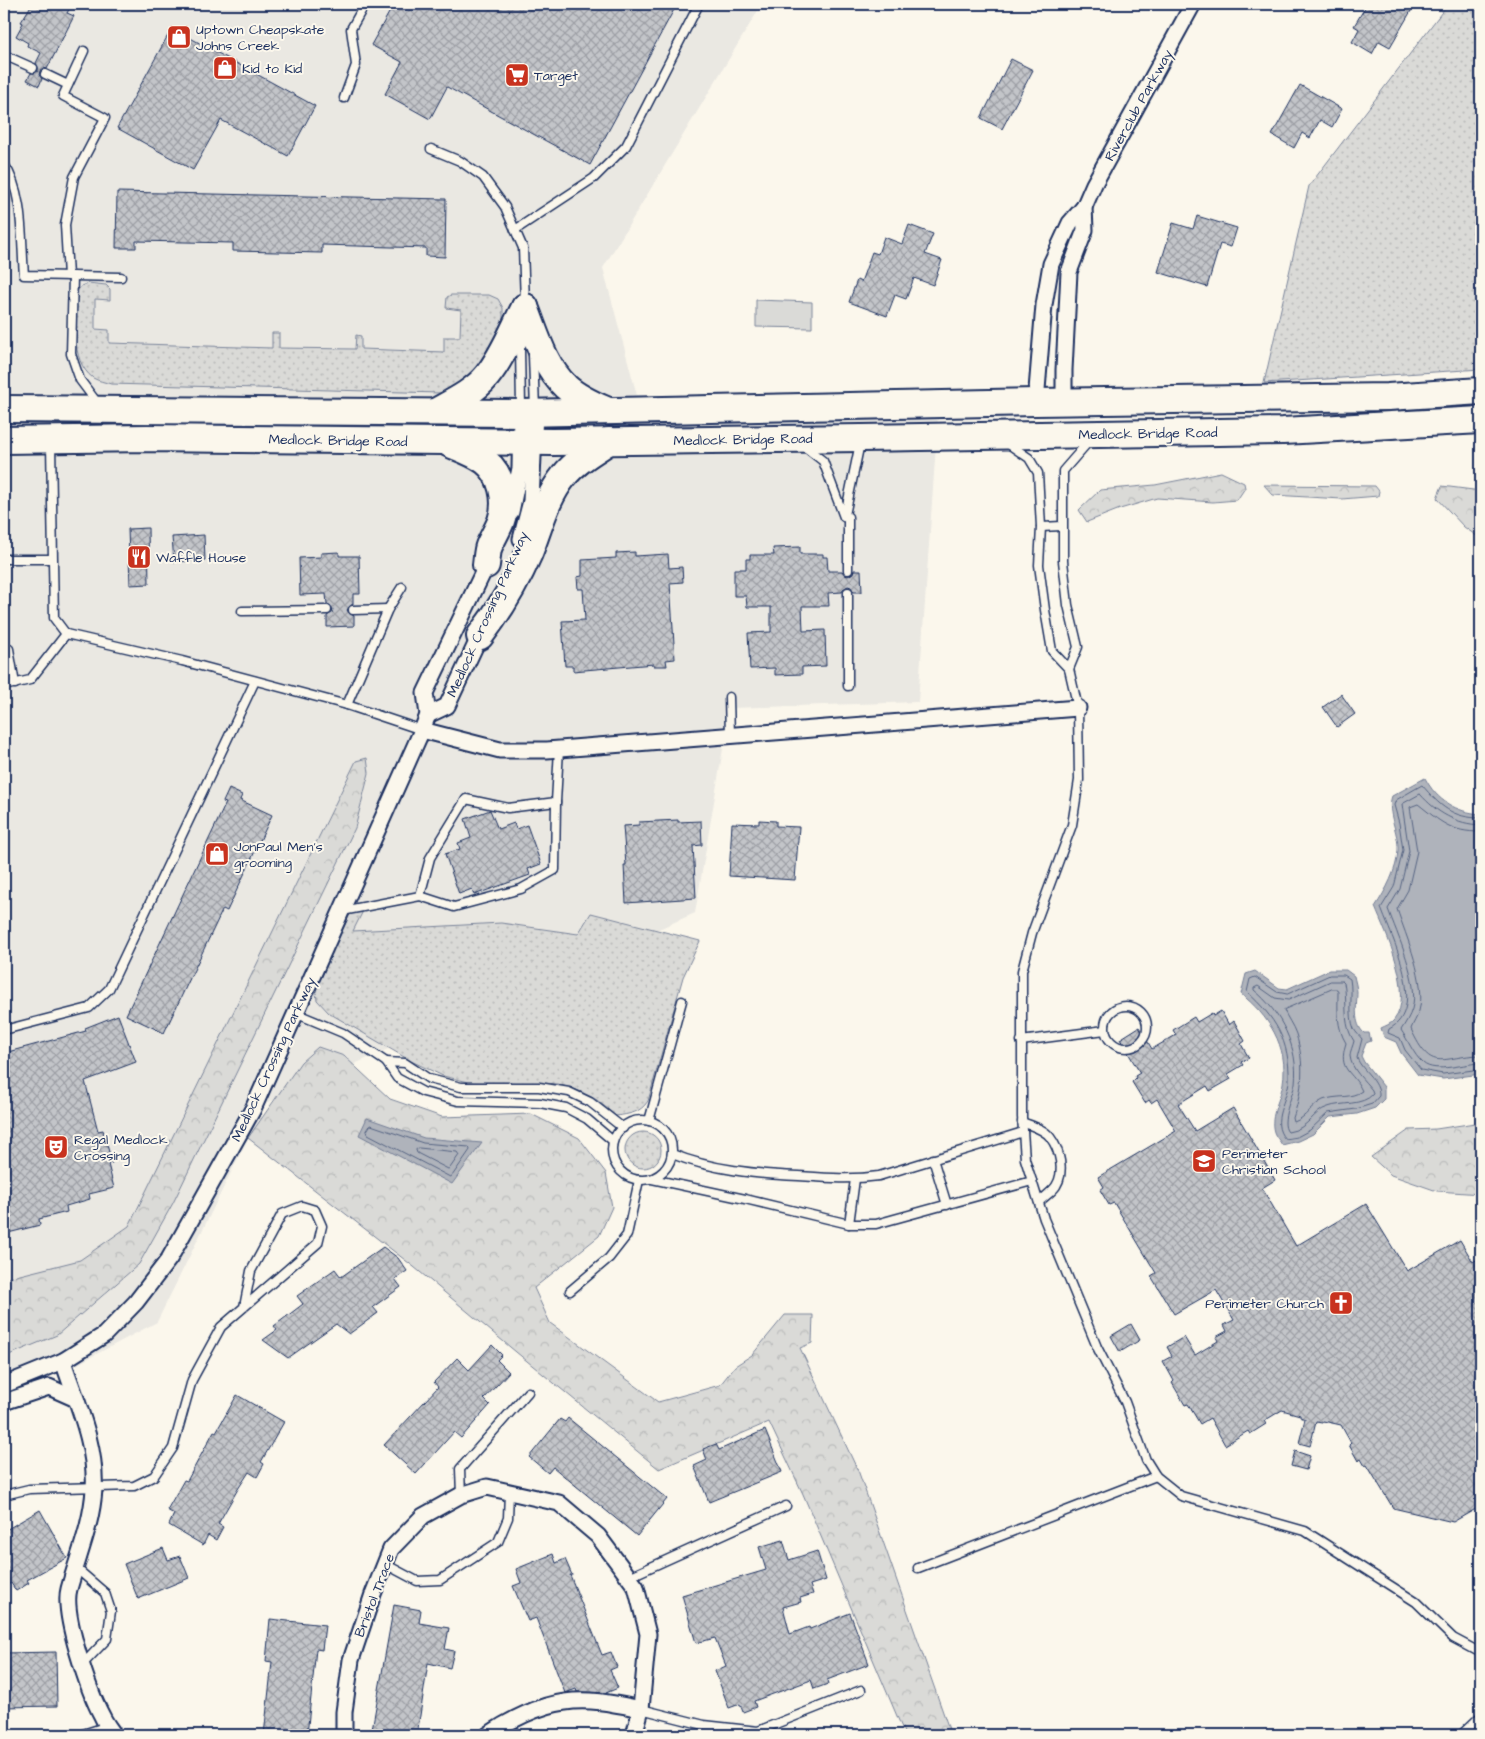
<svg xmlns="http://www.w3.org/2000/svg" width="1485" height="1739" font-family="'Architects Daughter',sans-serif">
  <defs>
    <pattern id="grass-dots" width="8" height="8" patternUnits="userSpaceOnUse" patternTransform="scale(1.25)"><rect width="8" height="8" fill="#dadad7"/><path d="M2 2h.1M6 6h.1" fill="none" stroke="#babbbb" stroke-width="1.8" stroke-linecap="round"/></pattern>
    <pattern id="forest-crowns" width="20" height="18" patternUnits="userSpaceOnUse" patternTransform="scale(1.25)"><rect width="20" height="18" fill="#dadad7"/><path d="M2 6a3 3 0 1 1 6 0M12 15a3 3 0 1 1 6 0" fill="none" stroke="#babbbb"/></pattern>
    <pattern id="building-cross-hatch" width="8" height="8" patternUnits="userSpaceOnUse" patternTransform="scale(1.25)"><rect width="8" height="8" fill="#c3c5c9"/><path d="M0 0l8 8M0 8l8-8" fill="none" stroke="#9ea0a6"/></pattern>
  </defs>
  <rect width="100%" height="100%" fill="#fbf7ec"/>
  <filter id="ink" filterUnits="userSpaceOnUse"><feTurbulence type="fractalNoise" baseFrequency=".02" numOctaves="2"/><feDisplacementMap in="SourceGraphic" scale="10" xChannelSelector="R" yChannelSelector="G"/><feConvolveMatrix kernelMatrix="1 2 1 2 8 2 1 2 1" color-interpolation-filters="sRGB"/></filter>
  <g filter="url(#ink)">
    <polygon fill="#eae8e2" points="4,4 762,4 603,268 643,418 939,402 918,702 730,708 695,913 253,1109 516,1352 414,1267 248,1138 157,1322 72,1367 4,1394"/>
    <g fill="url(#grass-dots)" stroke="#7a849a">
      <polygon points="1448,4 1481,4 1481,369 1264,383 1309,186"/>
      <path d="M88 283 106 285 110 289V300L95 299V329L109 330V343L272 348V333H279V348L355 349 356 335 361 336V349L444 352V337H460L461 310 446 308 447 297 451 295H489L498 299 503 308V324L479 376 452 390 440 393 111 384C105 382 98 381 93 378 69 360 76 319 76 293L81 286Z"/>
      <path d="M363 911 353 931 501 923 578 934 591 913 700 941 683 977 648 1101C640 1113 630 1114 616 1116L597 1100 579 1091 558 1084 469 1082 443 1076 411 1061 329 1013 317 1000 316 992 319 978 350 914Z"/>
      <circle cx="643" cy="1150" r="18"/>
    </g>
    <g fill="url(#forest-crowns)" stroke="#7a849a">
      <polygon points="1221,472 1244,483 1245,488 1237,500 1213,502 1157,498 1120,509 1087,522 1079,510 1100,490 1155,485"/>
      <polygon points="1264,485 1375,486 1379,491 1378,496 1342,499 1273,495"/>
      <polygon points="1442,486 1481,491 1481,521 1479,524 1481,526 1481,539 1464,527 1437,498"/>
      <polygon points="367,758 369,773 355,828 173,1203 139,1264 57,1335 4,1357 4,1279 80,1260 129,1226 356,761"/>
      <polygon points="318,1047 344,1056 390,1099 442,1117 531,1114 579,1138 606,1173 612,1207 599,1236 534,1288 550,1323 658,1402 720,1385 735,1366 752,1355 785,1315 813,1315 812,1343 800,1348 859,1473 951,1735 905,1735 803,1494 769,1422 659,1469 516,1352 414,1267 248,1138 301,1062"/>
      <polygon points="1475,1123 1481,1126 1481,1194 1437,1191 1391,1175 1371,1157 1409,1130 1436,1129"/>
    </g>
    <polygon fill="#dadad7" stroke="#7a849a" points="756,300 812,302 812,328 756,327"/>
    <g fill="#afb3bb" stroke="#747e96">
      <path d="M1425 778C1437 801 1456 812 1481 814V1074L1443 1079 1418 1075 1401 1053 1396 1042 1384 1037 1381 1028C1385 1026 1391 1024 1394 1020 1415 994 1386 934 1375 907 1386 890 1397 870 1398 850 1399 832 1386 813 1392 796Z"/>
      <path d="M1329 970H1346L1354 976C1355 981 1357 987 1357 992 1357 1006 1353 1023 1364 1033H1369L1371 1041 1366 1043 1361 1056 1364 1062 1384 1087V1099L1375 1108 1357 1114 1330 1117 1313 1134 1298 1141 1282 1145C1280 1141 1275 1136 1274 1132 1269 1116 1281 1098 1283 1083 1289 1047 1268 1015 1241 994L1246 974 1255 971 1279 988 1287 989Z"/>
      <polygon points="367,1118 424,1138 482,1143 452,1184 359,1135"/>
    </g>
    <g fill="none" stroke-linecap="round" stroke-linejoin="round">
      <g stroke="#566483" stroke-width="1">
        <path d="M1481 818C1452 818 1440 806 1422 785L1396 800 1394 805 1399 823 1403 850 1394 887 1381 908C1392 938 1428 1009 1389 1029L1388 1033 1400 1038 1405 1050 1421 1070 1443 1074 1481 1069"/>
        <path d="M1481 825C1456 824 1437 813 1420 794L1402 804 1409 851 1400 889 1388 909C1397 934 1420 983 1412 1009 1410 1016 1405 1024 1401 1030 1408 1040 1413 1054 1423 1063 1435 1074 1466 1063 1481 1063"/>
        <path d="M1481 832C1450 832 1441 822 1418 804L1410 807 1417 851 1408 890 1397 909C1406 936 1427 983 1419 1011 1417 1018 1413 1023 1411 1029 1432 1075 1441 1056 1481 1055"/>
        <path d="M1330 975H1344L1350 979C1353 995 1348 1014 1354 1029 1356 1033 1360 1036 1362 1039L1357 1058C1362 1071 1380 1081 1379 1096L1372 1104 1356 1109 1328 1113 1310 1130 1297 1137 1285 1139C1269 1121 1288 1100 1289 1080 1290 1041 1275 1017 1247 992L1250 979 1255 977 1277 992 1287 994Z"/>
        <path d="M1331 981H1342L1344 983C1348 1003 1342 1023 1354 1041 1353 1046 1350 1051 1350 1056 1351 1069 1365 1081 1372 1090L1373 1094C1363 1106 1341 1102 1328 1107 1313 1111 1309 1129 1288 1132 1279 1122 1293 1096 1295 1083 1299 1048 1281 1012 1254 990V988L1258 986 1275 998 1288 1000Z"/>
        <path d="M1332 989H1337L1338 992C1338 1009 1336 1027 1346 1043 1337 1072 1353 1070 1362 1091 1351 1099 1336 1095 1323 1100 1312 1105 1306 1118 1294 1122L1293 1118C1303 1088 1305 1064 1296 1034 1293 1025 1287 1018 1284 1010Z"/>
        <polygon points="371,1125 423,1143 469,1147 470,1150 452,1176 450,1177 368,1134 367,1131"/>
        <polygon points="419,1148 457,1152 459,1155 450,1168 448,1169 417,1153 416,1150"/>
      </g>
    </g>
    <g fill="url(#building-cross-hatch)" stroke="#1b2f5e">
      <polygon points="32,4 72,4 67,13 74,16 47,69 44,68 40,71 39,75 42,79 39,86 27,80 31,73 34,73 38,71 38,67 36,63 41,53 27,46 28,43 16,36 23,23 21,22"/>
      <polygon points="394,4 677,4 590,165 447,87 430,119 385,94 402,62 371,45"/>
      <polygon points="1367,4 1415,4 1390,47 1379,41 1372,54 1352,42 1359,29 1354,26"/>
      <polygon points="172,28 315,106 288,156 221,120 193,170 117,128"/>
      <polygon points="1011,59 1033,70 1002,129 981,118"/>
      <polygon points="1300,85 1342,109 1332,127 1320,120 1310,138 1302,133 1294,148 1272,135"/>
      <polygon points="117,192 446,199 445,257 426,256 426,248 322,245 322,253 233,251 233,243 136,241 136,248 116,248"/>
      <polygon points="1197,216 1237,228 1231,247 1220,244 1207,287 1158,272 1173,223 1193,229"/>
      <polygon points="909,225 933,234 925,254 942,260 933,285 914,278 906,299 895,295 887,316 849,302 857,280 861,282 872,252 878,254 884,237 902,244"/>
      <polygon points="148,528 149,584 130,585 128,529"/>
      <polygon points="204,535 205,560 174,562 172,537"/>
      <polygon points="800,547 800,554 823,554 823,557 827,557 828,571 842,571 845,575 848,576 853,573 854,570 861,570 862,592 854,592 851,587 848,586 843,589 842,592 828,593 829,606 802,606 803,631 825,630 826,666 802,667 802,674 775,675 775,668 750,669 748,633 771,632 771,607 747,607 746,596 734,596 734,569 746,569 746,559 750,559 750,555 774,555 773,548"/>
      <polygon points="339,552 339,556 359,556 360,594 353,594 353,604 350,606 347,610 349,613 354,616 354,626 327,627 327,616 332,613 333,609 330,605 327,604 326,594 300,595 299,558 321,557 321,553"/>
      <polygon points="635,552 635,556 668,554 669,568 682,567 683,582 670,583 675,659 666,660 667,666 654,666 654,664 573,671 573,666 565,666 562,621 585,620 583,589 578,589 577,577 582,576 582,560 616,558 616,553"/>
      <polygon points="1341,694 1355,714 1337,727 1323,707"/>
      <polygon points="229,789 242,795 240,800 272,815 227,911 223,909 164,1033 126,1015 226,803 223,802"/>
      <polygon points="490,810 498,829 514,823 516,829 527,825 541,864 528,869 530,875 474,895 472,889 459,894 445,854 460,849 458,843 471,838 465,819"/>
      <polygon points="678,820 678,822 701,821 702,845 693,846 696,898 626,903 624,865 626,865 623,826 639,825 639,822"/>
      <polygon points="759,820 776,821 776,826 799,827 795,880 729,876 732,823 759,824"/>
      <polygon points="1221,1011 1229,1025 1234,1021 1245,1041 1241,1044 1249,1058 1241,1062 1243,1065 1228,1074 1231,1079 1210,1091 1207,1086 1178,1104 1195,1131 1233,1108 1275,1180 1262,1188 1296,1246 1366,1204 1407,1271 1460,1240 1473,1262 1481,1257 1481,1506 1453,1522 1393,1508 1367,1465 1365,1466 1361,1459 1358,1461 1349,1445 1351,1443 1341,1425 1323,1421 1322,1423 1316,1422 1310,1446 1299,1443 1305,1419 1300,1417 1300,1415 1282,1410 1264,1421 1266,1424 1250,1434 1248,1431 1225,1445 1210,1418 1200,1424 1188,1404 1185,1405 1172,1383 1174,1381 1163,1361 1172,1356 1167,1347 1184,1337 1195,1355 1218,1341 1216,1337 1227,1331 1224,1325 1234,1320 1216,1290 1174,1314 1151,1276 1156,1273 1114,1203 1109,1205 1100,1190 1104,1187 1098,1177 1176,1131 1157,1099 1151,1103 1149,1100 1145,1103 1132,1082 1136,1078 1135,1076 1140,1073 1120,1039 1139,1027 1152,1049 1176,1035 1173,1030 1194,1017 1197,1022 1212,1013 1213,1016"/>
      <polygon points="118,1015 136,1062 85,1081 98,1131 103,1130 112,1163 108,1164 114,1188 89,1194 90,1199 66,1206 67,1212 39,1219 40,1225 4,1234 4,1053 86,1031 85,1028"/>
      <polygon points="383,1247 398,1258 407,1271 395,1279 401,1287 373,1307 378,1313 349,1334 336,1324 288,1358 263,1340 277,1330 274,1326 303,1304 297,1296 335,1269 341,1277"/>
      <polygon points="1131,1324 1140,1340 1120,1352 1111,1336"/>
      <polygon points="492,1345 502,1355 497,1360 509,1372 484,1399 490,1405 461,1438 454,1432 416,1474 384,1445 438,1387 434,1382 457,1358 469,1370"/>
      <polygon points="237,1395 284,1422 261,1462 264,1464 257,1477 249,1472 238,1489 218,1524 223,1527 216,1540 208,1535 203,1545 169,1525 174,1514 167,1510 184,1480 187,1481 214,1431 216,1432"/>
      <polygon points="568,1418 667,1499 637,1536 553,1467 548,1473 529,1457 560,1419 565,1422"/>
      <polygon points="765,1430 782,1472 709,1502 694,1466 707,1460 703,1449 716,1444 719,1450"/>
      <polygon points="1295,1451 1310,1456 1306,1470 1291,1466"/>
      <polygon points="40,1510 67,1558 27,1580 29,1583 16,1591 11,1583 4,1587 4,1531"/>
      <polygon points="783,1540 789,1560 817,1551 826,1580 810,1585 813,1594 800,1598 801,1602 783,1607 790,1634 809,1627 810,1629 850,1613 869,1664 827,1680 828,1684 814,1689 811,1680 754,1701 756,1707 743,1712 740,1704 729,1708 715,1671 726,1666 715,1638 696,1643 682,1595 766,1570 759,1547"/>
      <polygon points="163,1548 168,1560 180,1556 189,1578 138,1599 124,1564"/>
      <polygon points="553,1554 556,1563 565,1559 572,1575 570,1575 602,1655 611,1652 617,1667 610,1670 618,1688 606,1693 577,1692 576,1689 565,1693 536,1618 528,1621 513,1586 521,1583 516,1569"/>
      <polygon points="394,1605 421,1610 419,1623 449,1628 445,1649 454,1651 450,1668 428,1663 417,1735 371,1735"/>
      <polygon points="270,1619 325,1625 322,1650 316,1649 307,1735 264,1735 272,1662 266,1661"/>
      <polygon points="56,1652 57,1706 4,1707 4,1653"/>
    </g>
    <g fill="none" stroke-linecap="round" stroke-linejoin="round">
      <defs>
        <g id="lane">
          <polyline points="4,55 33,68"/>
          <polyline points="45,74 68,85"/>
          <polyline points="344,98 356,65 351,29 365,4"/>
          <polyline points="431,149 460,161 483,177 505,207 523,248 525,302"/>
          <path d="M4 164C24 193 21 240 24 275L121 277"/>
          <polyline points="515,230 594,178 626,146 699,4"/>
          <polyline points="68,276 65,225 74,177 105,118 63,96 84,51"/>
          <polyline points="73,276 71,354 80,380 98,404"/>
          <polyline points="533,355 535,409"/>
          <polyline points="521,408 520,348 526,335 526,331"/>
          <polyline points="1007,443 1029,458 1038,473 1041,527 1039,565 1045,610 1052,651 1069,669 1078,647 1068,605 1063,561 1063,471 1090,440"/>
          <polyline points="51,444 54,618 66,634 182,661 347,705 422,730"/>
          <polyline points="805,447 823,461 844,517"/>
          <polyline points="845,515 860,443"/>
          <polyline points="1041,527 1062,526"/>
          <polyline points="7,559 52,559"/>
          <polyline points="848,570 848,517"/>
          <polyline points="848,592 848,686"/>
          <polyline points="353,610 388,609"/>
          <polyline points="242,611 327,610"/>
          <polyline points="9,649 15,684"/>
          <polyline points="1069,669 1078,708 1079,780 1072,825 1032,933 1022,971 1022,1117 1025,1159 1044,1219 1097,1347 1125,1402 1146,1460 1156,1476 1181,1496 1305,1531 1416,1602 1453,1638 1481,1653"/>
          <polyline points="4,686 30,680 66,634"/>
          <polyline points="729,697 730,736"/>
          <polyline points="347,705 388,609 402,587"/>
          <polyline points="420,896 454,907 521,889 555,870 556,802"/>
          <polyline points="342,911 420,896 430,858 466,799 508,808 556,802 559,749"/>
          <circle cx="1126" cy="1027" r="21"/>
          <polyline points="295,1013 343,1033 386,1062"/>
          <polyline points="4,1030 89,1008 109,989 255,681"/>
          <polyline points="1021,1041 1105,1030"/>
          <circle cx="642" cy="1150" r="30"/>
          <polyline points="649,1121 682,1001"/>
          <path d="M1022 1122C1032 1126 1044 1129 1050 1137 1060 1150 1065 1172 1056 1186 1052 1192 1044 1197 1039 1202"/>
          <polyline points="613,1141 587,1119 566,1108 540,1103 458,1101 423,1092 397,1078 386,1062 405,1063 429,1079 461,1087 539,1087 569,1092 590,1102 623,1128"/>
          <path d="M672 1154C712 1170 756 1174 799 1176 827 1178 851 1180 879 1176L1023 1132"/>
          <polyline points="933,1159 947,1205"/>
          <polyline points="652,1179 745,1199 849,1224 876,1224 1032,1181"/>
          <polyline points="849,1224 855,1179"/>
          <polyline points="570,1291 609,1258 627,1235 639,1180"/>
          <polyline points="4,1495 29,1489 134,1486 154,1476 173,1448 192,1380 221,1327 318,1243 322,1226 315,1210 302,1206 282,1214 251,1271 244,1307"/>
          <polyline points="461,1495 460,1469 528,1392"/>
          <polyline points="385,1564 417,1581 440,1580 498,1542 508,1518 509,1492"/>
          <polyline points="76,1568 105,1593 111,1611 107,1639 83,1664"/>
          <polyline points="918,1568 1156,1476"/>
          <polyline points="629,1577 786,1506"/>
          <polyline points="641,1709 704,1725 758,1731 861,1690"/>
          <polyline points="80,1735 108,1726"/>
          <polyline points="1461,1735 1481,1716"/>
        </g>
        <g id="street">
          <polyline points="1036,402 1044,305 1051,264 1070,223 1084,207 1094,184 1193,4"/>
          <polyline points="1064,402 1064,370 1069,272 1085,230 1084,207"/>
          <polyline points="511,512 520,468 521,413"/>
          <polyline points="521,539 531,501 535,412"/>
          <polyline points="428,715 447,706 483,629"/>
          <polyline points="422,730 500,750 547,750 1078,708"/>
          <path d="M63 1361C76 1401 97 1446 94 1489 92 1524 78 1556 69 1589 62 1614 89 1692 102 1716 105 1723 110 1729 114 1735"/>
          <polyline points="4,1385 63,1361 104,1335 136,1302 169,1259 253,1109 422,730 428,715 425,693 489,560"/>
          <polyline points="4,1402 49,1387 76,1399"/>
          <polyline points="344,1735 344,1712 351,1660 373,1594 391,1549 423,1516 461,1495 487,1487 559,1503 598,1536 636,1587 648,1634 641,1709 634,1735"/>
          <path d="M488 1735C508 1721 540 1705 565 1702 590 1698 616 1704 641 1709"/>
        </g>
        <g id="highway">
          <path d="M525 307C536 335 544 366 566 387 577 397 592 404 606 410"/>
          <polyline points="4,409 521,413 1036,402 1388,397 1481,391"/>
          <path d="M435 412C453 402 474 392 487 376 503 356 513 330 525 307"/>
          <polyline points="4,440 147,438 553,442 862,438 1283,431 1481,420"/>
          <path d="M450 444C462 449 474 453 485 461 502 474 508 501 501 521 498 529 493 537 489 546 487 551 487 558 486 565"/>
          <path d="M480 636C500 610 516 583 529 553 539 528 546 498 564 476 576 461 594 451 609 441"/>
        </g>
      </defs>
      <use href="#lane" stroke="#1b2f5e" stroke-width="11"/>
      <use href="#street" stroke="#1b2f5e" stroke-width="19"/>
      <use href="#highway" stroke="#1b2f5e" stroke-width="30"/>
      <use href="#lane" stroke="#fbf7ec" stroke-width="8"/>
      <use href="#street" stroke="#fbf7ec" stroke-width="15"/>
      <use href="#highway" stroke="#fbf7ec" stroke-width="26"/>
    </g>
  </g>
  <defs>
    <symbol id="shop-square" viewBox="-11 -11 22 22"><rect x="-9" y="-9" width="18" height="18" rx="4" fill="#c8321e" stroke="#fbf7ec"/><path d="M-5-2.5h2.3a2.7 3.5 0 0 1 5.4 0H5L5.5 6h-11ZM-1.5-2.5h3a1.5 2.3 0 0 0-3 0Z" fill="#fff"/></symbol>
    <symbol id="supermarket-square" viewBox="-11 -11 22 22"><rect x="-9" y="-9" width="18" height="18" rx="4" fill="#c8321e" stroke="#fbf7ec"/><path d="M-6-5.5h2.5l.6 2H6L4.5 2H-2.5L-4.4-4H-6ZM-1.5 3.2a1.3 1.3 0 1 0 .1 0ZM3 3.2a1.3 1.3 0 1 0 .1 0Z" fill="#fff"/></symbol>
    <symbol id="restaurant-square" viewBox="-11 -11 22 22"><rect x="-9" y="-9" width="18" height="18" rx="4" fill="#c8321e" stroke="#fbf7ec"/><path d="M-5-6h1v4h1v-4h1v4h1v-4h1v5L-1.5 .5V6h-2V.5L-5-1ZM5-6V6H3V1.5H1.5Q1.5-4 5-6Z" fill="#fff"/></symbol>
    <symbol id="theatre-square" viewBox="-11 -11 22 22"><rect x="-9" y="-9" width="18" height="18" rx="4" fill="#c8321e" stroke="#fbf7ec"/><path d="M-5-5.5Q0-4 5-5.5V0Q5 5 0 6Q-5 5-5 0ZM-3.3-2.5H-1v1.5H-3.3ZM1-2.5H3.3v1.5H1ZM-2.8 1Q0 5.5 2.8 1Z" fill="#fff"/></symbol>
    <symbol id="school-square" viewBox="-11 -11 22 22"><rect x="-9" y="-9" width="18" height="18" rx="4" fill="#c8321e" stroke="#fbf7ec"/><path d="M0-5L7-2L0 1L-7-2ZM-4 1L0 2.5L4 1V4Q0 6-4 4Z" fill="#fff"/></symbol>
    <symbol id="church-square" viewBox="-11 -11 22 22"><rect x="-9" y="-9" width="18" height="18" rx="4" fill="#c8321e" stroke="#fbf7ec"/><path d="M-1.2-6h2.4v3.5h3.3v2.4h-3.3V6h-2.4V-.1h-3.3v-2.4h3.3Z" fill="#fff"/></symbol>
  </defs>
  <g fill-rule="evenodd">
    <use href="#shop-square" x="165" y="23" width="28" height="28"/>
    <use href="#shop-square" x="211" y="54" width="28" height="28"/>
    <use href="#supermarket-square" x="503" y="61" width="28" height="28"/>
    <use href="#restaurant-square" x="125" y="543" width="28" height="28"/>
    <use href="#shop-square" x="203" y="840" width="28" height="28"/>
    <use href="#theatre-square" x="42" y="1133" width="28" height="28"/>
    <use href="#school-square" x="1190" y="1147" width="28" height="28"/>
    <use href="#church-square" x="1327" y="1289" width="28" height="28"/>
  </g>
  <g text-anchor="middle" stroke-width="4" stroke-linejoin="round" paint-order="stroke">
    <g font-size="14" fill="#1b2f5e" stroke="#fbf7ec" text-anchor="start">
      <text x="196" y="34">Uptown Cheapskate<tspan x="196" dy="16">Johns Creek</tspan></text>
      <text x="242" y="73">Kid to Kid</text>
      <text x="534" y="80">Target</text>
      <text x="156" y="562">Waffle House</text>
      <text x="234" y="851">JonPaul Men's<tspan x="234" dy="16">grooming</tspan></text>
      <text x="74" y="1144">Regal Medlock<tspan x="74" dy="16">Crossing</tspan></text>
      <text x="1222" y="1158">Perimeter<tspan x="1222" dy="16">Christian School</tspan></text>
      <text x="1324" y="1308" text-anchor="end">Perimeter Church</text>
    </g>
    <g font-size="14" fill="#1b2f5e" stroke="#fbf7ec">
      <text transform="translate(1138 105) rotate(-61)" y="5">Riverclub Parkway</text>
      <text transform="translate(1148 433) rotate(-1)" y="5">Medlock Bridge Road</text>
      <text transform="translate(743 439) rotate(-1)" y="5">Medlock Bridge Road</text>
      <text transform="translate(338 440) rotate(1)" y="5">Medlock Bridge Road</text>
      <text transform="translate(487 614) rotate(-66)" y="5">Medlock Crossing Parkway</text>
      <text transform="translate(273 1059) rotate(-65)" y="5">Medlock Crossing Parkway</text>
      <text transform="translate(374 1595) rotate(-69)" y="5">Bristol Trace</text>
    </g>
  </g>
  <rect width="1485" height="1739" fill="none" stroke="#fbf7ec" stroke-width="20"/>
  <rect x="10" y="10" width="1465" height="1719" fill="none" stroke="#1b2f5e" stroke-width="2" filter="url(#ink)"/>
</svg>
